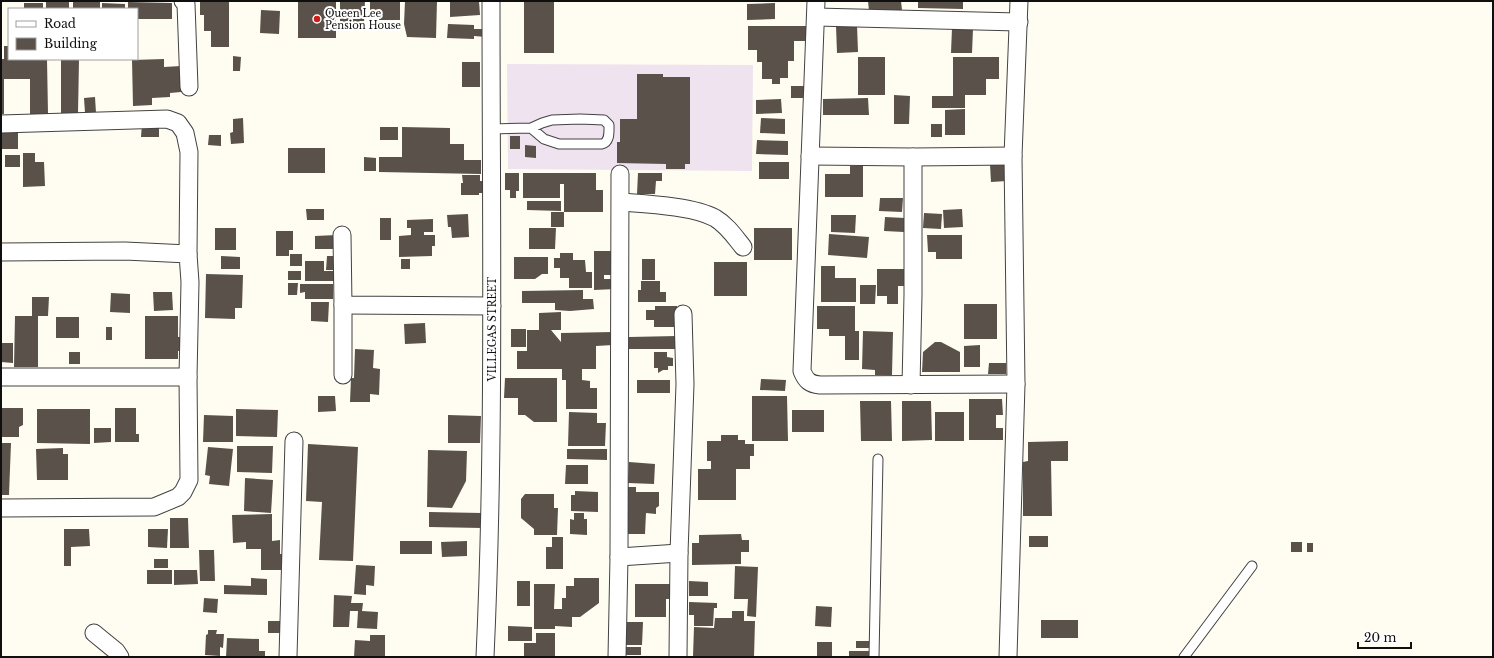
<svg xmlns="http://www.w3.org/2000/svg" width="1494" height="658" font-family="'Libre Baskerville',serif">
  <rect width="100%" height="100%" fill="#fffdf1"/>
  <polygon fill="#eee3ee" points="507,64 753,65 752,171 508,169"/>
  <g fill="#59514a">
    <rect x="46" y="1" width="23" height="8"/>
    <rect x="73" y="1" width="27" height="8"/>
    <polygon points="200,1 229,1 229,47 211,47 211,31 204,31 204,15 200,15"/>
    <rect x="298" y="1" width="38" height="37"/>
    <polygon points="340,1 365,1 364,22 340,23"/>
    <rect x="370" y="1" width="30" height="19"/>
    <polygon points="405,1 437,1 436,38 407,37 404,24"/>
    <polygon points="450,1 479,1 480,15 450,17"/>
    <rect x="524" y="1" width="30" height="52"/>
    <polygon points="868,1 901,1 902,10 869,11"/>
    <polygon points="918,1 963,1 963,9 918,8"/>
    <polygon points="128,2 172,3 172,19 137,19 137,9 128,9"/>
    <rect x="24" y="3" width="19" height="6"/>
    <polygon points="102,3 125,4 125,9 102,9"/>
    <polygon points="775,3 775,19 747,20 747,4"/>
    <polygon points="261,10 280,11 279,34 260,33"/>
    <polygon points="448,24 474,25 474,29 486,29 486,37 474,36 474,39 447,38"/>
    <polygon points="857,25 858,52 837,53 836,26"/>
    <polygon points="748,26 809,26 809,41 794,41 794,61 788,61 788,78 780,78 780,84 772,84 772,79 762,79 762,62 757,62 757,50 748,50"/>
    <polygon points="952,28 973,29 972,53 951,53"/>
    <polygon points="4,46 9,46 9,59 47,59 48,114 30,114 30,79 4,79 4,114 1,114 1,59 4,59"/>
    <polygon points="233,56 241,57 240,71 233,71"/>
    <rect x="858" y="57" width="27" height="38"/>
    <polygon points="953,57 999,57 999,79 986,79 986,95 965,95 965,108 932,108 932,96 953,96"/>
    <polygon points="61,59 79,59 78,114 61,114"/>
    <polygon points="164,59 164,67 181,66 181,92 170,93 170,97 152,98 152,105 133,106 132,60"/>
    <rect x="462" y="62" width="18" height="25"/>
    <polygon points="637,74 663,74 663,77 690,77 690,164 685,164 685,169 666,169 666,164 617,163 617,142 620,142 620,119 637,119"/>
    <rect x="791" y="86" width="14" height="12"/>
    <polygon points="894,95 910,96 909,124 894,124"/>
    <polygon points="95,97 96,113 85,113 84,98"/>
    <polygon points="868,98 869,115 823,115 823,99"/>
    <polygon points="781,99 782,113 756,114 756,100"/>
    <polygon points="965,109 965,135 945,135 945,110"/>
    <polygon points="243,118 244,143 231,144 230,133 233,132 233,119"/>
    <polygon points="761,118 785,119 785,134 760,133"/>
    <polygon points="142,124 159,125 159,137 141,137"/>
    <rect x="931" y="124" width="11" height="13"/>
    <rect x="380" y="127" width="18" height="13"/>
    <polygon points="402,127 450,128 450,144 464,144 464,160 481,160 481,174 379,172 379,157 402,157"/>
    <rect x="1" y="131" width="17" height="18"/>
    <polygon points="209,135 221,135 221,146 208,145"/>
    <rect x="510" y="136" width="10" height="13"/>
    <polygon points="757,140 788,141 788,155 756,154"/>
    <polygon points="525,145 536,146 536,158 525,157"/>
    <rect x="288" y="148" width="37" height="25"/>
    <polygon points="23,153 35,153 35,162 44,162 45,186 23,187"/>
    <rect x="5" y="155" width="15" height="12"/>
    <polygon points="364,157 376,158 376,171 364,171"/>
    <rect x="759" y="162" width="30" height="17"/>
    <polygon points="990,165 1008,165 1007,181 991,182"/>
    <polygon points="850,166 863,166 863,197 825,197 825,174 850,174"/>
    <polygon points="505,173 519,173 519,191 516,191 516,198 510,198 510,190 505,190"/>
    <polygon points="523,173 596,173 596,190 603,190 603,212 564,212 564,184 560,184 560,198 523,198"/>
    <polygon points="638,173 662,173 662,181 656,181 655,194 637,194"/>
    <polygon points="462,175 480,175 480,181 485,181 484,193 479,193 479,195 461,195 461,183 463,183"/>
    <polygon points="880,198 903,198 902,212 879,211"/>
    <polygon points="527,201 561,201 561,211 527,210"/>
    <polygon points="306,209 324,209 324,220 307,220"/>
    <polygon points="962,209 963,227 944,228 943,210"/>
    <rect x="551" y="212" width="13" height="15"/>
    <polygon points="924,213 942,214 941,229 923,228"/>
    <polygon points="468,214 469,237 452,238 451,227 448,227 447,215"/>
    <polygon points="831,215 856,215 855,233 831,232"/>
    <polygon points="885,217 905,218 904,232 884,231"/>
    <rect x="380" y="218" width="11" height="22"/>
    <polygon points="433,219 433,232 424,232 424,235 435,235 435,246 432,246 432,256 399,257 399,236 411,235 411,228 407,228 407,220"/>
    <rect x="215" y="228" width="21" height="22"/>
    <polygon points="529,228 556,228 555,249 529,249"/>
    <rect x="754" y="228" width="38" height="32"/>
    <polygon points="276,231 293,231 293,250 289,250 289,256 276,256"/>
    <polygon points="829,234 869,237 867,258 828,255"/>
    <polygon points="337,235 338,249 315,249 315,236"/>
    <polygon points="927,235 962,235 962,259 936,259 936,252 928,252"/>
    <polygon points="594,251 615,251 615,275 604,275 604,279 615,279 616,289 594,290"/>
    <polygon points="560,253 573,253 573,260 585,260 586,272 592,272 592,288 569,288 569,278 560,278 560,268 554,268 554,258 560,258"/>
    <rect x="290" y="254" width="12" height="12"/>
    <polygon points="221,256 240,257 240,269 221,269"/>
    <polygon points="327,256 342,256 342,270 326,270"/>
    <polygon points="514,257 548,257 548,274 542,274 535,279 514,279"/>
    <rect x="401" y="259" width="9" height="10"/>
    <rect x="642" y="259" width="13" height="21"/>
    <polygon points="305,261 324,261 324,271 334,271 334,281 305,281"/>
    <rect x="714" y="262" width="33" height="34"/>
    <polygon points="821,266 835,266 835,278 856,278 856,302 821,302"/>
    <polygon points="877,269 904,269 904,286 898,286 898,304 887,304 887,296 877,296"/>
    <rect x="288" y="271" width="13" height="9"/>
    <polygon points="206,274 243,275 242,308 235,308 235,319 205,318"/>
    <polygon points="641,281 660,281 660,292 666,292 666,302 638,302 638,290 641,290"/>
    <polygon points="288,283 298,283 297,295 288,295"/>
    <polygon points="300,284 333,284 333,299 305,299 305,292 300,293"/>
    <polygon points="860,285 876,285 875,304 860,304"/>
    <polygon points="583,290 583,299 593,299 594,309 570,311 555,310 555,303 522,303 522,291"/>
    <polygon points="153,292 172,292 173,310 154,311"/>
    <polygon points="111,293 130,294 130,313 110,312"/>
    <polygon points="32,297 49,297 48,316 38,316 38,367 14,367 15,316 32,316"/>
    <polygon points="311,302 329,302 328,322 311,321"/>
    <rect x="964" y="304" width="33" height="35"/>
    <polygon points="655,306 677,306 677,327 654,327 654,320 646,320 646,310 655,310"/>
    <polygon points="817,306 855,306 855,331 859,331 859,360 845,360 845,336 829,336 829,329 817,329"/>
    <polygon points="561,312 561,330 551,330 561,342 561,333 613,332 613,345 596,346 596,369 582,369 582,380 590,381 590,388 597,388 597,409 566,409 566,380 562,380 562,369 517,369 517,351 527,351 527,330 539,330 539,313"/>
    <polygon points="145,316 178,316 178,337 183,337 183,351 178,351 178,359 145,359"/>
    <rect x="56" y="317" width="23" height="21"/>
    <polygon points="425,323 426,343 405,344 404,324"/>
    <rect x="106" y="327" width="6" height="13"/>
    <rect x="511" y="329" width="15" height="18"/>
    <polygon points="863,331 893,332 892,375 875,375 875,370 862,369"/>
    <polygon points="677,336 677,349 629,349 629,337"/>
    <polygon points="935,342 941,342 960,352 960,372 922,372 923,352"/>
    <polygon points="1,343 13,343 13,363 1,362"/>
    <polygon points="980,345 980,367 964,367 964,346"/>
    <polygon points="355,349 374,350 373,368 380,369 379,395 370,394 370,402 350,402 351,378 354,378"/>
    <rect x="69" y="352" width="11" height="12"/>
    <polygon points="654,352 667,352 667,357 673,358 673,366 668,366 668,370 663,370 658,373 658,368 654,368"/>
    <polygon points="989,363 1006,363 1006,374 988,374"/>
    <polygon points="505,378 557,378 557,422 534,422 525,415 518,415 518,398 504,398"/>
    <polygon points="761,379 786,380 785,391 760,390"/>
    <rect x="637" y="380" width="33" height="13"/>
    <polygon points="318,396 335,396 336,411 318,412"/>
    <polygon points="752,396 787,396 788,441 752,441"/>
    <polygon points="969,399 1002,399 1003,415 996,415 996,428 1003,428 1003,440 969,440"/>
    <polygon points="860,401 891,401 892,441 861,441"/>
    <polygon points="902,401 931,401 932,440 902,441"/>
    <polygon points="1,408 23,408 23,425 19,427 19,437 1,437"/>
    <polygon points="115,408 136,408 136,434 139,434 139,442 115,442"/>
    <polygon points="37,409 90,409 90,444 37,443"/>
    <polygon points="236,409 278,410 277,437 236,436"/>
    <rect x="792" y="410" width="32" height="22"/>
    <polygon points="569,412 597,413 597,423 606,423 605,446 568,446"/>
    <rect x="935" y="412" width="29" height="29"/>
    <polygon points="204,415 233,416 233,442 203,442"/>
    <polygon points="448,415 481,416 480,443 448,443"/>
    <polygon points="94,428 111,428 111,442 94,443"/>
    <polygon points="721,435 738,435 738,440 745,440 745,444 754,444 754,456 750,456 750,469 736,469 736,500 698,500 698,469 711,469 711,461 707,461 707,441 721,441"/>
    <polygon points="1068,441 1068,461 1051,461 1052,516 1023,516 1023,462 1028,461 1028,442"/>
    <polygon points="1,443 11,443 9,495 1,495"/>
    <polygon points="308,444 358,447 353,561 319,560 322,502 306,501"/>
    <polygon points="237,446 273,446 272,473 237,472"/>
    <polygon points="208,447 233,449 229,486 209,484 210,476 205,475"/>
    <polygon points="63,448 63,454 68,454 68,480 37,480 36,449"/>
    <polygon points="567,449 607,449 607,460 567,459"/>
    <polygon points="428,450 467,451 466,481 452,508 427,507"/>
    <polygon points="629,462 655,464 654,484 628,483"/>
    <polygon points="566,465 588,465 588,484 565,484"/>
    <polygon points="245,478 273,480 271,513 244,511"/>
    <polygon points="627,487 636,487 636,492 659,492 659,506 656,508 656,514 646,513 645,534 626,534"/>
    <polygon points="575,491 598,492 598,512 571,511 571,495 575,495"/>
    <polygon points="525,494 554,494 554,508 558,508 557,535 534,535 534,529 521,518 521,499"/>
    <polygon points="429,512 482,513 482,528 429,527"/>
    <polygon points="574,513 584,513 584,519 587,519 587,535 570,534 570,519 574,520"/>
    <polygon points="272,514 272,541 280,540 280,554 282,554 283,570 261,570 261,549 246,549 246,542 233,543 232,515"/>
    <polygon points="170,518 188,518 189,548 170,548"/>
    <polygon points="64,529 89,529 90,546 71,547 71,566 64,566"/>
    <polygon points="148,529 168,529 167,548 148,547"/>
    <polygon points="741,534 742,540 749,540 749,552 741,552 741,564 692,565 692,543 699,543 699,535"/>
    <rect x="1029" y="536" width="19" height="11"/>
    <polygon points="552,537 563,537 563,569 546,569 546,547 552,547"/>
    <rect x="400" y="541" width="32" height="13"/>
    <polygon points="467,541 467,556 442,557 441,542"/>
    <rect x="1291" y="542" width="11" height="10"/>
    <rect x="1307" y="543" width="6" height="9"/>
    <polygon points="199,550 214,550 215,581 200,581"/>
    <rect x="154" y="559" width="14" height="9"/>
    <polygon points="356,565 375,566 374,586 366,585 366,595 354,594"/>
    <polygon points="735,566 758,567 756,617 747,616 748,599 734,599"/>
    <rect x="147" y="570" width="25" height="14"/>
    <polygon points="174,570 197,570 198,584 174,585"/>
    <polygon points="251,578 267,579 267,595 224,594 224,585 251,586"/>
    <polygon points="574,578 599,578 599,603 580,617 572,617 572,627 555,626 555,629 534,629 534,584 555,584 554,609 562,609 562,598 566,598 566,586 574,586"/>
    <rect x="517" y="581" width="13" height="25"/>
    <polygon points="689,581 708,582 708,596 689,596"/>
    <polygon points="635,584 671,584 670,599 666,599 666,617 635,617"/>
    <polygon points="334,595 352,596 351,603 363,603 362,611 378,612 377,629 357,628 358,611 350,611 349,627 333,627"/>
    <polygon points="204,598 218,599 217,613 203,612"/>
    <polygon points="689,602 717,603 717,608 714,608 713,626 694,626 694,615 689,615"/>
    <polygon points="816,606 832,607 831,627 815,626"/>
    <polygon points="732,611 744,611 744,621 755,621 754,657 693,656 694,627 714,628 715,618 732,618"/>
    <rect x="1041" y="620" width="37" height="18"/>
    <polygon points="268,621 281,621 282,633 268,633"/>
    <polygon points="624,622 643,622 642,645 624,645"/>
    <polygon points="508,626 532,627 532,641 508,641"/>
    <polygon points="208,630 217,630 216,634 224,634 223,648 220,647 220,656 205,655 206,635 208,634"/>
    <polygon points="536,633 555,633 555,657 524,657 524,643 536,643"/>
    <polygon points="370,635 385,635 385,657 354,657 355,640 370,641"/>
    <polygon points="227,638 259,639 259,651 265,651 265,657 226,657"/>
    <rect x="856" y="641" width="17" height="7"/>
    <rect x="817" y="642" width="15" height="15"/>
    <rect x="625" y="647" width="16" height="8"/>
    <rect x="849" y="651" width="24" height="6"/>
  </g>
  <g fill="none" stroke-linecap="round" stroke-linejoin="round">
    <defs>
      <g id="service">
        <path d="M491 129 531 128 542 123 552 120 580 119 604 120 609 125C609 132 610 142 602 144H559L544 139 531 128"/>
        <polyline points="874,657 878,459"/>
        <polyline points="1184,657 1252,566"/>
      </g>
      <g id="minor">
        <polyline points="183,1 186,4 189,87"/>
        <path d="M816 1 802 371C806 381 810 384 820 385L1016 384"/>
        <polyline points="816,17 1019,22"/>
        <polyline points="1,124 167,119 178,123 185,133 189,152 188,254"/>
        <polyline points="810,156 913,157 1013,156"/>
        <path d="M621 202C646 204 693 206 715 218 727 225 735 237 743 247"/>
        <polyline points="342,235 343,305 492,306"/>
        <polyline points="1,252 125,251 188,254 190,282 188,377"/>
        <polyline points="343,305 343,375"/>
        <polyline points="1,377 188,377 189,480 183,492 178,497 154,507 1,508"/>
        <polyline points="911,385 913,295 913,157"/>
        <polyline points="619,557 679,553"/>
        <polyline points="94,633 116,651 120,657"/>
        <polyline points="288,657 294,441"/>
        <path d="M485 657C495 439 491 220 491 1"/>
        <polyline points="617,657 619,557 620,174"/>
        <polyline points="678,657 679,553 685,384 683,314"/>
        <polyline points="1008,657 1016,384 1013,156 1019,1"/>
      </g>
    </defs>
    <use href="#service" stroke="#424242" stroke-width="11"/>
    <use href="#minor" stroke="#424242" stroke-width="19"/>
    <use href="#service" stroke="#fff" stroke-width="9"/>
    <use href="#minor" stroke="#fff" stroke-width="17"/>
  </g>
  <circle fill="#ce1c18" stroke="#fff" stroke-width="1.5" cx="317" cy="19" r="4"/>
  <g text-anchor="middle" stroke-width="4" stroke-linejoin="round" paint-order="stroke">
    <g font-size="10" fill="#0f0f0f" stroke="#fff" text-anchor="start">
      <text x="325" y="17">Queen Lee<tspan x="325" dy="12">Pension House</tspan></text>
    </g>
    <g font-size="10" fill="#0f0f0f" stroke="#fff">
      <text transform="translate(492 329) rotate(-90)" y="4">VILLEGAS STREET</text>
    </g>
  </g>
  <rect width="1494" height="658" fill="none" stroke="#0f0f0f" stroke-width="4"/>
  <rect x="8" y="8" width="130" height="52" fill="#ffffff" stroke="#9f9f9f"/>
  <rect x="16" y="21" width="20" height="6" fill="#ffffff" stroke="#9f9f9f"/>
  <text x="44" y="28" font-size="12" fill="#0f0f0f">Road</text>
  <rect x="16" y="38" width="20" height="12" fill="#59514a" stroke="#9f9f9f"/>
  <text x="44" y="48" font-size="12" fill="#0f0f0f">Building</text>
  <path d="M1358 642v6h53v-6" fill="none" stroke="#0f0f0f" stroke-width="2"/>
  <text x="1364" y="642" font-size="12" fill="#0f0f0f" stroke="#ffffff" stroke-width="3" paint-order="stroke">20 m</text>
</svg>
